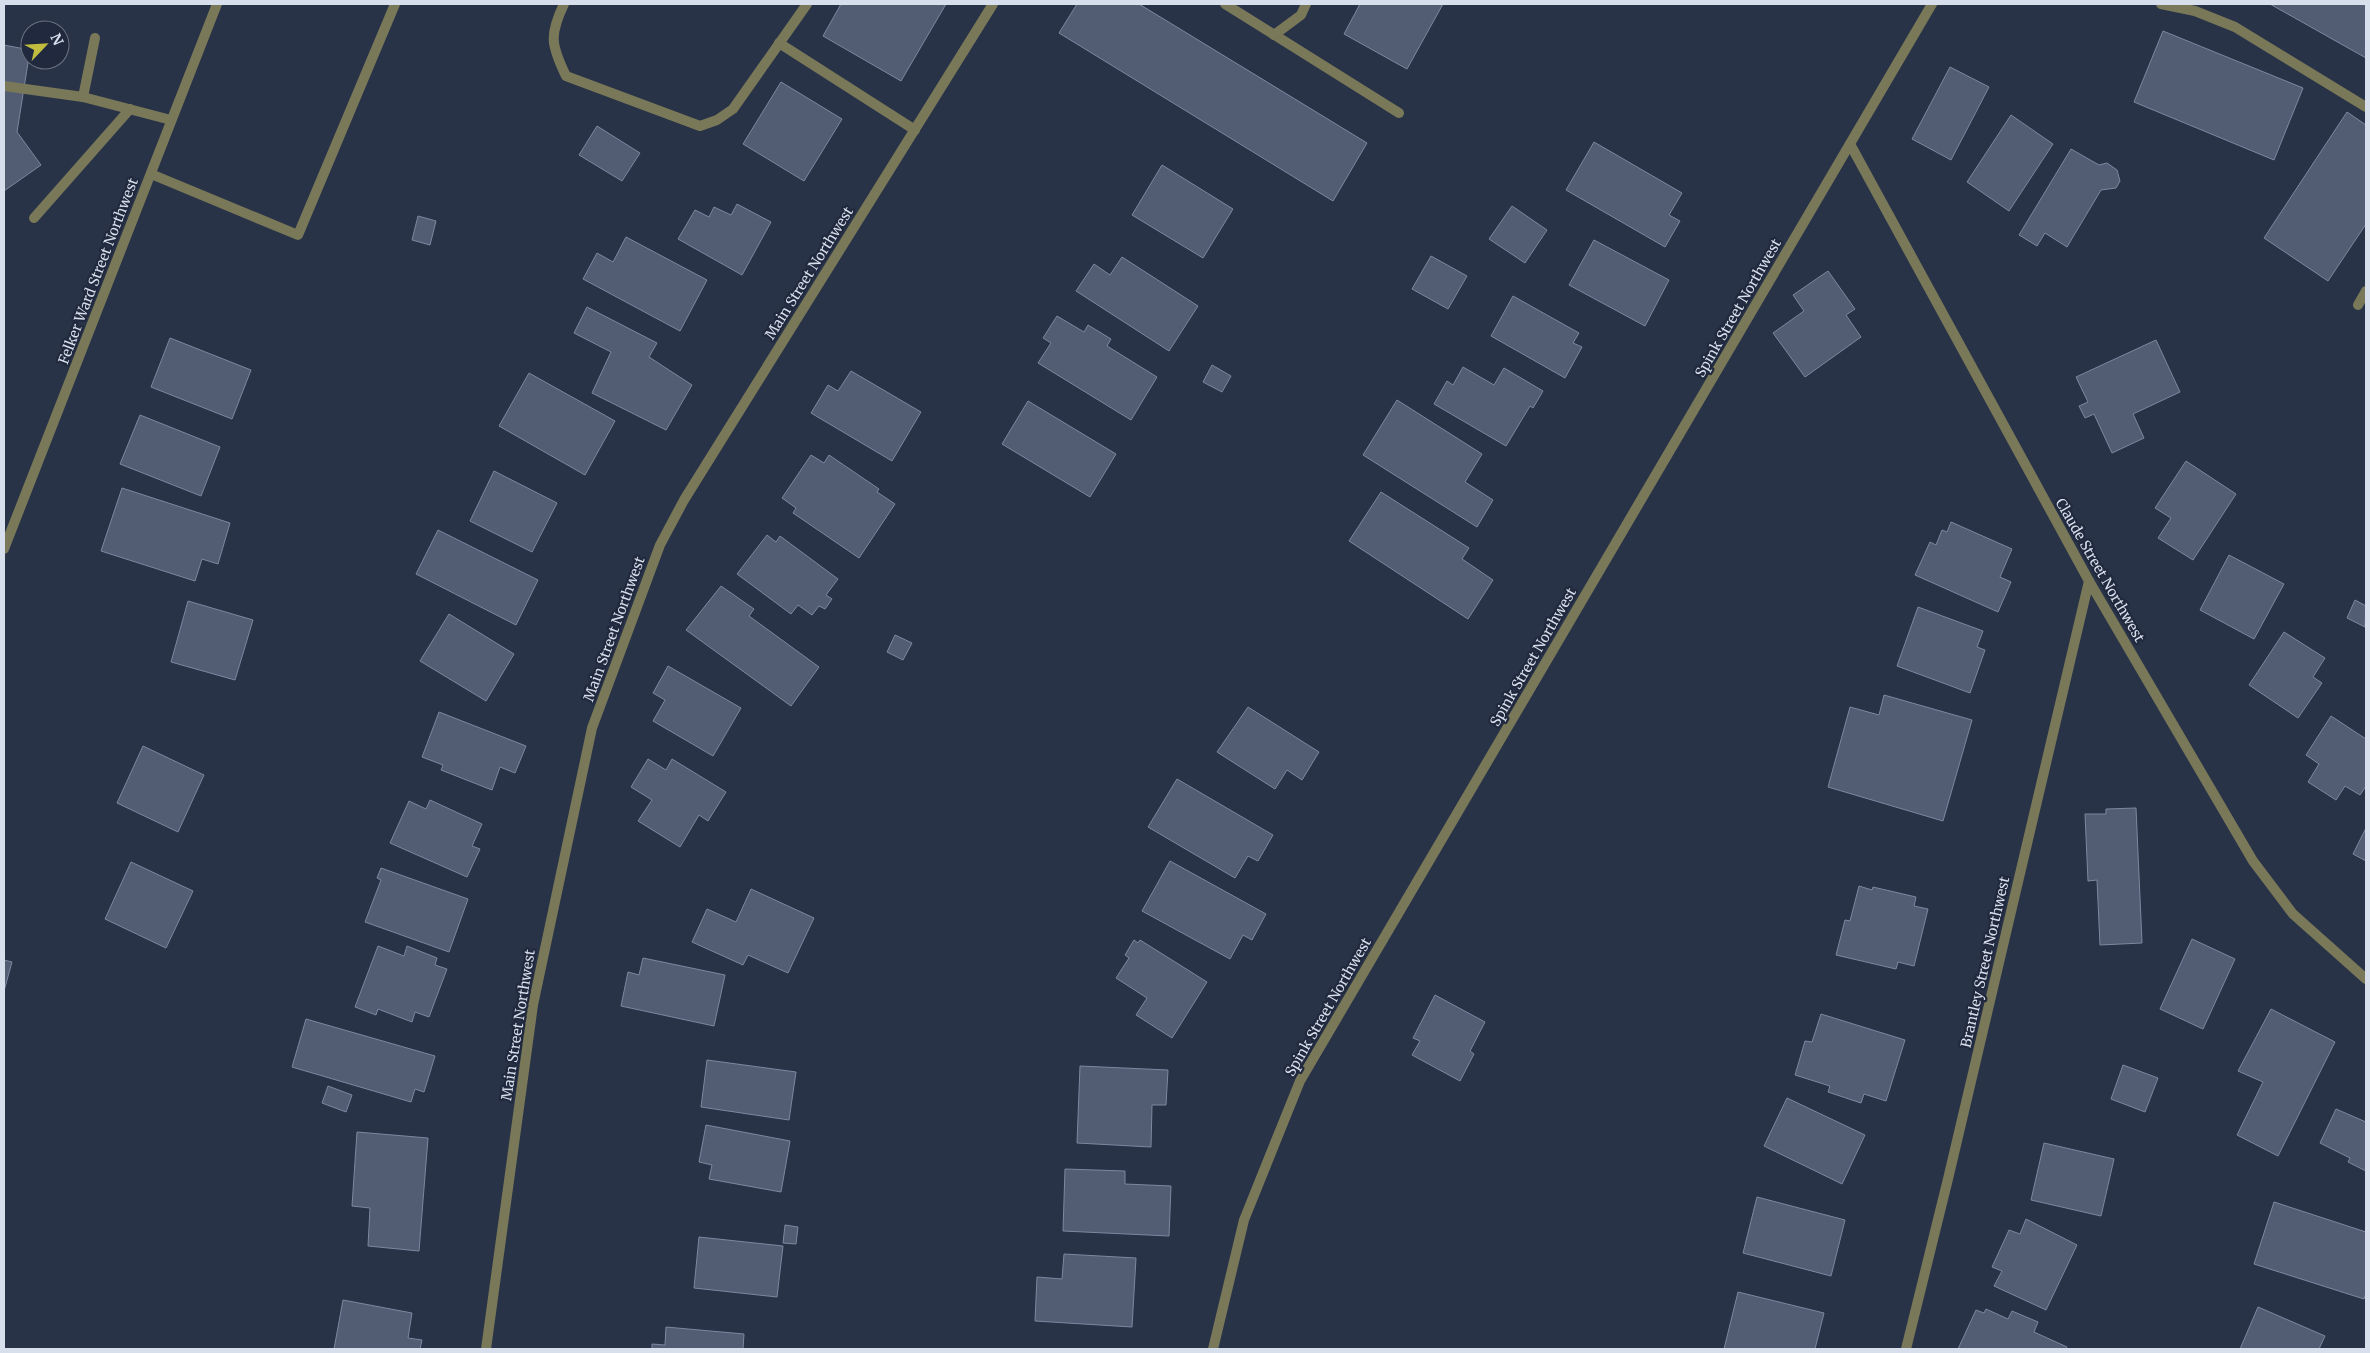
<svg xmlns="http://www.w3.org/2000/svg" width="2370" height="1353" font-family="Merriweather,serif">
  <rect width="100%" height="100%" fill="#293348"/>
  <g fill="#525d74" stroke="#7c88a0">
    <polygon points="841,4 946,4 901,81 823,36"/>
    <polygon points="1077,4 1139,4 1367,143 1333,201 1059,33"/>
    <polygon points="1360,4 1443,4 1407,69 1344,34"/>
    <polygon points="2270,4 2366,4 2366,58"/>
    <polygon points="2163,31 2303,88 2274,160 2134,102"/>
    <polygon points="4,45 30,50 17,132 41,165 4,191"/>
    <polygon points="1950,67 1989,87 1951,160 1912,139"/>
    <polygon points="781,82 842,119 804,181 743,144"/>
    <polygon points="2347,112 2366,125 2366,224 2328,281 2264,238"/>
    <polygon points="2011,115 2053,144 2009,211 1967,182"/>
    <polygon points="597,126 640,153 622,181 579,155"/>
    <polygon points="1594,142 1682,193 1669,215 1680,221 1665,247 1566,190"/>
    <polygon points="2071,149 2099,165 2107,163 2117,170 2120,181 2116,188 2101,190 2067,247 2045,233 2037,246 2019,235"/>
    <polygon points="1162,165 1233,209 1203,258 1132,215"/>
    <polygon points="737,204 771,222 742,275 678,239 695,210 709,217 714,207 731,215"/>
    <polygon points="1512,206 1547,230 1525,263 1489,239"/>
    <polygon points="418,216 436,221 430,245 412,240"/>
    <polygon points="626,237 707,280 680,331 583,279 597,253 613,262"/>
    <polygon points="1594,240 1669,280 1645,326 1569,285"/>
    <polygon points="1431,256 1467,276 1448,309 1412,289"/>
    <polygon points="1122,257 1198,306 1169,351 1076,291 1094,264 1110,275"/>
    <polygon points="1828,271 1855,309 1846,315 1861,337 1805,377 1773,333 1804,311 1793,295"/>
    <polygon points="1513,296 1579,333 1573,343 1582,347 1565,378 1491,336"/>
    <polygon points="587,307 657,343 649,357 692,385 666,430 592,393 611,352 574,333"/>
    <polygon points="1057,316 1084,332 1088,325 1111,339 1107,346 1157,377 1131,420 1038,363 1051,343 1043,338"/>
    <polygon points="170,338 251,370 232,419 151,387"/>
    <polygon points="2156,340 2180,392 2133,414 2144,438 2112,453 2094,414 2085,418 2079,406 2088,402 2076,377"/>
    <polygon points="1212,365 1231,376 1222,392 1203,382"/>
    <polygon points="1463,367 1494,385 1504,368 1543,391 1533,408 1530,406 1506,446 1434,404 1447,381 1453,385"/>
    <polygon points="851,371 921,412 892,461 811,413 828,385 838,391"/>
    <polygon points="529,373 615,421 585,475 499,426"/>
    <polygon points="1397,400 1482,454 1465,482 1493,500 1477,527 1363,455"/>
    <polygon points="1028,401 1116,454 1090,497 1002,444"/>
    <polygon points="140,415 220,447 201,496 120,464"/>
    <polygon points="811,455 824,463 829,455 879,489 877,492 895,504 859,558 793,513 796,508 782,498"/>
    <polygon points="2186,461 2236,494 2193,560 2158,538 2171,518 2155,508"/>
    <polygon points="494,471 557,503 532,552 470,521"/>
    <polygon points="122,488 230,523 218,564 202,559 195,581 101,551"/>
    <polygon points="1381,492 1469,548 1462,559 1493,580 1468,619 1349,541"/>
    <polygon points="1951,522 2012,549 2000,577 2011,582 1998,612 1915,575 1930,542 1936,545 1942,530 1947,532"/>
    <polygon points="438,530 538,580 516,625 416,574"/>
    <polygon points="767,535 776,542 780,536 838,579 826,595 832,599 825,609 819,606 812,615 798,605 791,614 737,574"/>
    <polygon points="2229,555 2284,584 2254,639 2200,610"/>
    <polygon points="721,586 754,609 749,616 819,667 791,706 686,630"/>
    <polygon points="2355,600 2366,606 2365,627 2347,618"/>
    <polygon points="188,601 253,620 235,680 171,662"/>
    <polygon points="1918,607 1983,631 1977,647 1985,650 1970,693 1897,666"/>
    <polygon points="449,614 514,654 486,701 420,661"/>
    <polygon points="2284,632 2325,658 2313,677 2322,683 2298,718 2249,685"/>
    <polygon points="895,635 912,643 903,660 887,652"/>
    <polygon points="668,666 741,708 713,756 653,721 665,700 653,693"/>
    <polygon points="1884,695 1972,720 1943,821 1828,787 1850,707 1879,715"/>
    <polygon points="1248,707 1319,752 1302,780 1287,770 1275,789 1217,752"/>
    <polygon points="439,712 526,746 515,773 500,767 492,790 441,770 443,765 422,757"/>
    <polygon points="2331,716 2366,739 2366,786 2360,795 2345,786 2336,800 2308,782 2319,764 2306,755"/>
    <polygon points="143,746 204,775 178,832 117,803"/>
    <polygon points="648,759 666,770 672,759 726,792 708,821 699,815 680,847 638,821 652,800 631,787"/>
    <polygon points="1177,779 1273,835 1258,861 1248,856 1235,878 1148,827"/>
    <polygon points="430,800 482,824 472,846 480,849 467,877 390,843 409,801 426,809"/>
    <polygon points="2136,808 2142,943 2100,945 2097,880 2088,881 2085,814 2106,814 2106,809"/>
    <polygon points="2366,828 2366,861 2353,854"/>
    <polygon points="1170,861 1266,914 1252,940 1243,935 1230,959 1142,911"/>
    <polygon points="131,862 193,891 166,948 105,919"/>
    <polygon points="381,868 468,899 449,952 365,922 381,880 377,878"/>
    <polygon points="1859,886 1872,890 1873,887 1916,897 1914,906 1928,909 1914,966 1898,962 1896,969 1836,955 1845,920 1850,921"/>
    <polygon points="751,889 814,918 788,973 748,955 743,965 692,942 707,909 736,922"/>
    <polygon points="2192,939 2235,959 2203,1029 2160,1009"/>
    <polygon points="1134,940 1138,943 1140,940 1207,982 1172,1038 1136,1015 1147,998 1116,978 1129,958 1125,955"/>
    <polygon points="378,946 404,956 407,946 437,958 435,965 447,969 429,1017 415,1012 412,1022 378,1009 376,1015 355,1007"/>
    <polygon points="643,958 725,975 714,1026 621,1006 628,972 639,975"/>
    <polygon points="4,960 12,962 4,991"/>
    <polygon points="1435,995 1485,1022 1470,1051 1474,1054 1460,1081 1412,1055 1420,1041 1413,1038"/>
    <polygon points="2271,1009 2335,1042 2278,1156 2237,1135 2263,1082 2238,1071"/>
    <polygon points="1821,1014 1905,1040 1886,1101 1864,1094 1861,1103 1828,1092 1830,1086 1795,1075 1805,1041 1812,1042"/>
    <polygon points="306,1019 435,1056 424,1092 415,1089 411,1102 292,1067"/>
    <polygon points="707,1060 796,1072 789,1120 701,1107"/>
    <polygon points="2123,1065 2158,1078 2145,1112 2111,1099"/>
    <polygon points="1080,1066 1168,1070 1166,1105 1152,1105 1151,1147 1077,1143"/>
    <polygon points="328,1086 352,1095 346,1112 322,1103"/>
    <polygon points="1787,1098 1865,1135 1842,1184 1764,1146"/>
    <polygon points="2336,1109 2366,1122 2366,1171 2348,1162 2350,1158 2320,1143"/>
    <polygon points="706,1125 790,1141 781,1192 709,1179 712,1165 699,1162"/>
    <polygon points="357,1132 428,1138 419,1251 368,1246 370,1208 352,1206"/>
    <polygon points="2044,1143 2114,1159 2101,1216 2031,1200"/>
    <polygon points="1065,1169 1125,1171 1125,1184 1171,1186 1169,1236 1063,1231"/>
    <polygon points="1757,1197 1845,1220 1831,1276 1743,1253"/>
    <polygon points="2274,1202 2366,1232 2366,1293 2364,1299 2254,1264"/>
    <polygon points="2026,1219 2077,1245 2046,1310 1994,1286 2002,1271 1992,1267 2009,1230 2020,1234"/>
    <polygon points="785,1225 798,1227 796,1244 783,1243"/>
    <polygon points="699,1237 783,1246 777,1297 694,1288"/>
    <polygon points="1064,1254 1136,1258 1132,1327 1035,1321 1037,1277 1062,1279"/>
    <polygon points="1738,1292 1824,1313 1815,1349 1724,1349"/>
    <polygon points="343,1300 412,1313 408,1338 422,1340 420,1349 334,1349"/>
    <polygon points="2258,1307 2325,1336 2319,1349 2240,1349"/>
    <polygon points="1986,1309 2008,1319 2012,1311 2038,1322 2034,1332 2067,1347 2066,1349 1958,1349 1976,1310 1984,1313"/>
    <polygon points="666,1327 744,1334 743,1349 652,1349 652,1344 665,1345"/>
  </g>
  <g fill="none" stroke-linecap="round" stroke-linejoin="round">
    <g stroke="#797858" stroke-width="10">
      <path d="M564 4C549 35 551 45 566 76L700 126 717 120 733 109 807 4"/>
      <polyline points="1225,4 1399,113"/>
      <polyline points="2161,4 2195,11 2235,27 2366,107"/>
      <polyline points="1274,35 1301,15 1306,4"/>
      <polyline points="779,43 915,130"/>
      <polyline points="4,86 83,97 171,120"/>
      <polyline points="83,97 95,38"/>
      <polyline points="151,174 298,235 395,4"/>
      <polyline points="34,218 130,109"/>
      <polyline points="2358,305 2366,291"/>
    </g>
    <g stroke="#797858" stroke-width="10">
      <polyline points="1850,144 2089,581 2253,861 2293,914 2366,979"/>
      <polyline points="4,549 217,4"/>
      <polyline points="486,1349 533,1005 592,728 660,545 684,500 993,4"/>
      <polyline points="1213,1349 1244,1220 1300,1081 1932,4"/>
      <polyline points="1906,1349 1948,1179 2089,581"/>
    </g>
  </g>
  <g text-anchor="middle" stroke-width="4.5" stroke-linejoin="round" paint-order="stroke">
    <g font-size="14" fill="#d8dfec" stroke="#20293d">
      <text transform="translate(98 271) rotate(-69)" y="5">Felker Ward Street Northwest</text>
      <text transform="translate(809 273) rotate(-58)" y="5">Main Street Northwest</text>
      <text transform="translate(1738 308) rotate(-60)" y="5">Spink Street Northwest</text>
      <text transform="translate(2100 570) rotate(60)" y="5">Claude Street Northwest</text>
      <text transform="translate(614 629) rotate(-70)" y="5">Main Street Northwest</text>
      <text transform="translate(1533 657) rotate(-60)" y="5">Spink Street Northwest</text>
      <text transform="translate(1985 962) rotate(-77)" y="5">Brantley Street Northwest</text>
      <text transform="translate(1328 1007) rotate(-60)" y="5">Spink Street Northwest</text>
      <text transform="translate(518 1025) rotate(-81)" y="5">Main Street Northwest</text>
    </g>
  </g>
  <rect width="2370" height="1353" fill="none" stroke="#d8dfec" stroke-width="10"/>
  <g transform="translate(45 45) rotate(65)"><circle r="24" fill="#20293d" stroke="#6a7283"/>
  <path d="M0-4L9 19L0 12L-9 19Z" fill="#c2bd3f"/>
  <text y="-8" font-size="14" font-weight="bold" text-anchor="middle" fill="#d8dfec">N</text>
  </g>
</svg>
